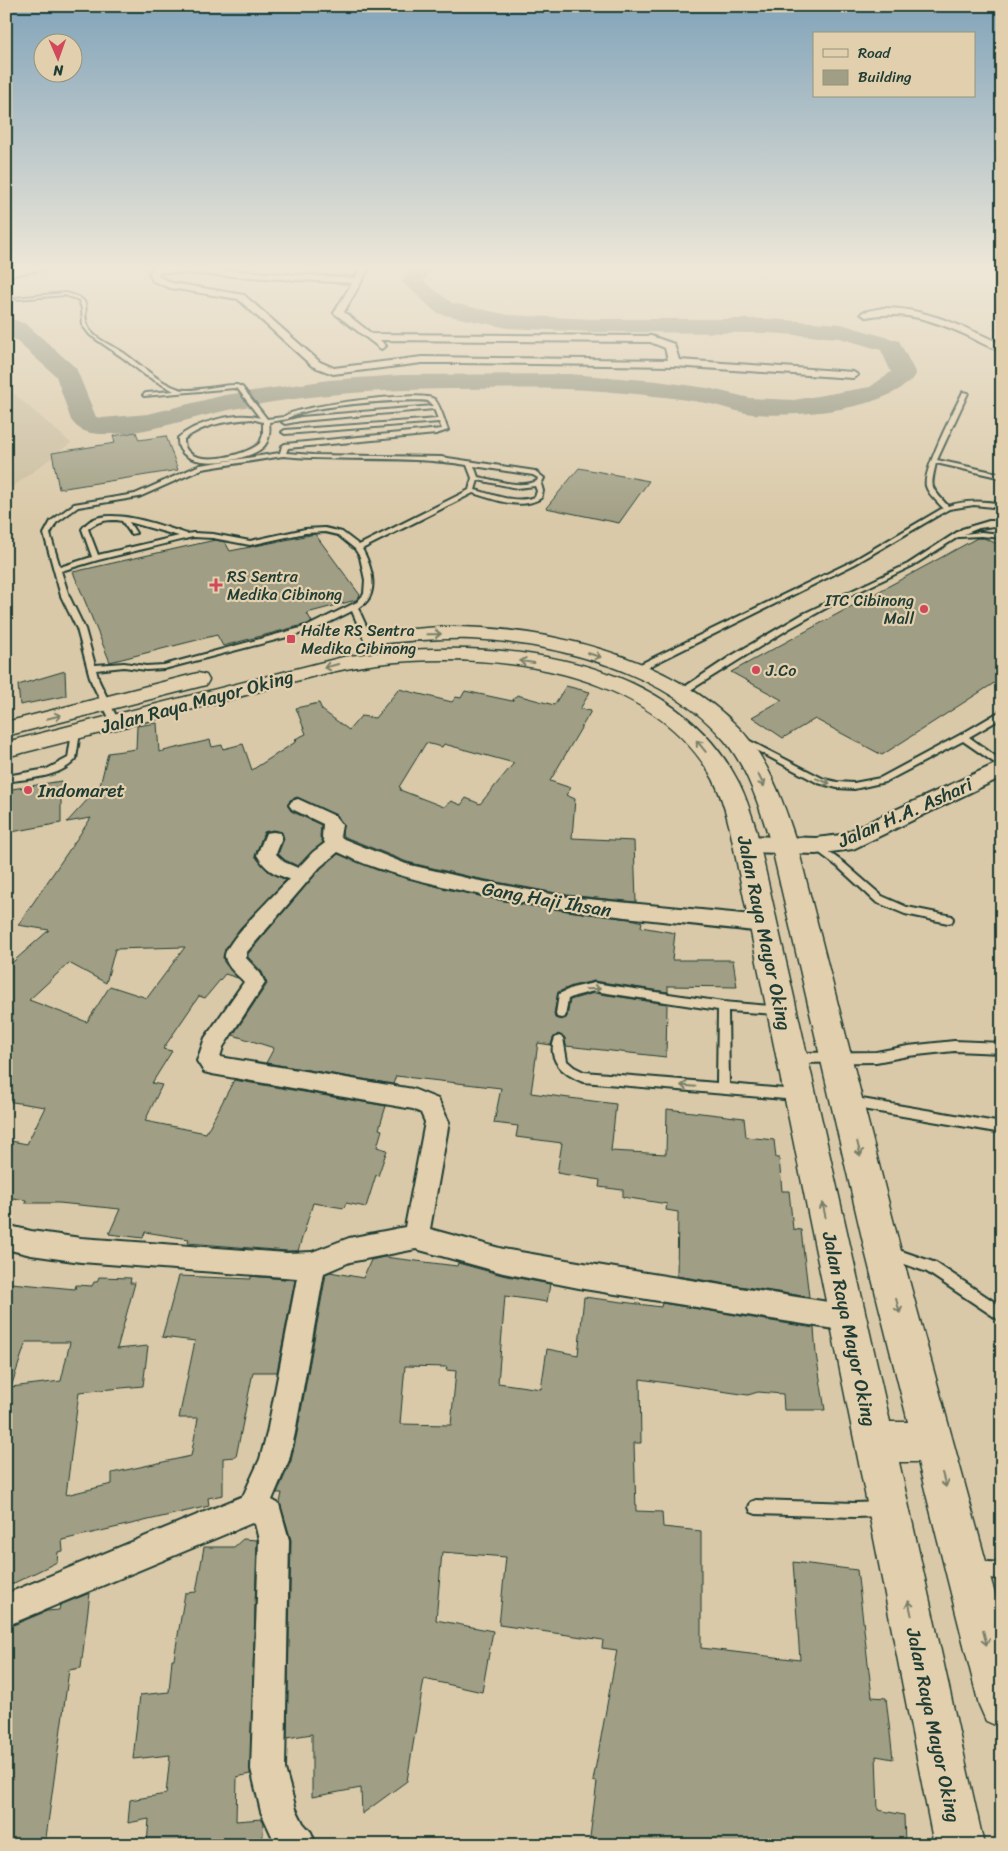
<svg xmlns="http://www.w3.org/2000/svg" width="1008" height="1851" font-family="Sriracha,sans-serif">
  <rect width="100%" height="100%" fill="#dac9a8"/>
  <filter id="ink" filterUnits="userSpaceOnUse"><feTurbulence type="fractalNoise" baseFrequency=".02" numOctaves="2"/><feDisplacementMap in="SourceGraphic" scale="10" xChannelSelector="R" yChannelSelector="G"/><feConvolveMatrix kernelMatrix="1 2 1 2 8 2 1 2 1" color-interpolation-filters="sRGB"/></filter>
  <g filter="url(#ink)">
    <polygon fill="#c9bc9d" points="6,387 71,443 6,492"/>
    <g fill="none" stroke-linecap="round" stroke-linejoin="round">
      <path fill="#898c76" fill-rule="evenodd" d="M414 265H435L423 281 452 303 508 315 590 319H768L841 324 899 341 916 374C891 411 794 417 752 414 737 412 721 406 706 403 671 397 637 394 602 391 551 387 500 389 449 389 374 390 298 395 224 411 183 420 143 435 100 434 87 433 79 431 71 420L56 376 6 332V317L26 324 76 368 96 417 102 418 148 414 225 395 329 380 401 375 570 374 657 381 707 388 750 398 794 400 870 387 891 372 881 350 840 338 768 333 590 332 508 328 445 315 437 313 402 282Z"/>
    </g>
    <g fill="#a09e84" stroke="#1f3d34" fill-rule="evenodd">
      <polygon points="136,432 139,440 166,436 178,470 59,489 52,453 115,443 113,436"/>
      <polygon points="579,468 649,481 619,523 546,508"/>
      <polygon points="315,534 360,595 356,600 307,613 312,622 307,624 223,646 217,635 110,662 73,572 215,540 225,542 230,551"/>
      <polygon points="977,538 984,538 1002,546 1002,678 882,755 815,719 783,738 752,717 782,700 731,672"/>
      <polygon points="65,671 66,696 20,705 18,685"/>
      <path d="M566 686 590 692 580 709 591 711 550 781 571 788 566 795 575 799 572 838 634 841 636 902 567 895 475 878 407 862 345 837 342 835 343 824 336 815 297 797 290 800 288 806 291 811 321 825 320 837 323 842 298 866 285 860 278 854 284 839 282 832 273 830 264 832 255 856 269 872 286 880 240 928 225 949 223 957 224 962 238 978 225 974 205 998 199 996 163 1049 172 1051 152 1083 162 1085 145 1121 206 1133 234 1080 386 1106 379 1129 382 1130 377 1147 387 1150 378 1176 376 1175 366 1207 346 1203 344 1208 313 1203 298 1251H287L188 1243 189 1239 145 1232 143 1238 109 1234 120 1209 59 1203H25L26 1200 6 1197V1140L27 1144 45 1107 6 1101V968L49 930 18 925 91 818 67 822 100 786 108 753 136 749 137 726 157 723 159 752 210 740 212 747 222 745 223 749 243 744 252 770 297 741 295 739 306 734 296 708 319 703 322 710 349 730 361 716 375 718 399 689 452 702 456 697 461 698 465 691 512 701 517 695 554 705ZM426 743 442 747 444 744 514 763 480 804 466 798 461 805 451 801 444 807 400 790 401 788 399 787ZM185 947 147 998 110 986 87 1022 29 1000 69 963 106 983 115 949Z"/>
      <polygon points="61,781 61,823 6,833 6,790"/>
      <polygon points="338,854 377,870 446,889 524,905 636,920 642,922 641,927 675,933 672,960 733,960 737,987 668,986 668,992 594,981 572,986 558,992 554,1014 555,1018 561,1020 567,1017 570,1000 594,993 667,1004 666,1057 566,1046 565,1038 558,1034 553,1038 551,1045 538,1043 531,1093 616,1104 611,1151 666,1154 667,1109 744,1118 746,1137 774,1140 776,1158 779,1158 782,1191 789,1191 793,1229 801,1230 809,1297 677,1276 678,1212 666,1210 667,1204 623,1197 623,1190 599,1187 600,1180 557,1173 562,1143 516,1137 518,1126 494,1123 501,1088 396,1076 393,1084 266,1063 274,1048 233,1035 267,984 262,972 248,957 248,954 321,868"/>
      <path d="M384 1257 457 1266 458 1263 502 1275 550 1284 547 1302 505 1296 498 1383 541 1389 547 1349 578 1355 584 1297 661 1307 662 1303 814 1328 816 1354 825 1410H784L783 1394 758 1392 748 1395 640 1379 641 1443H634L636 1511 662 1512 663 1527 701 1531V1648L800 1660 793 1562 857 1570 872 1697 886 1698 893 1759 876 1756 878 1810 904 1815 905 1845H589L597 1782 593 1781 617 1650 602 1648 603 1640 499 1625 506 1557 442 1552 436 1620 493 1631 482 1692 424 1679 407 1781 362 1814 361 1788 312 1797V1734L287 1738 291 1540 280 1503 282 1493H277L291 1461 297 1433 326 1274 330 1272 363 1278 371 1260ZM405 1366 447 1367 446 1370 456 1371 451 1425 400 1424Z"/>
      <path d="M179 1276 251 1279V1276L295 1280 277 1372H253L236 1457 223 1458V1495L208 1498 209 1506 62 1540 63 1551 58 1552 57 1562 6 1587V1294L11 1283 75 1289 76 1285 92 1286 94 1282H97L99 1277 131 1278 130 1283H135L117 1349 148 1346 143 1386 79 1392 66 1495 112 1484V1473L191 1456 198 1418H179L195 1341 162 1337ZM26 1342H70L61 1381 11 1387Z"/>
      <polygon points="243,1539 257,1540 250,1774 237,1777 236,1821 262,1819 264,1823 262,1845 147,1845 149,1819 128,1823 130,1800 166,1794 170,1755 133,1759 140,1695 169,1692 172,1659 174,1659 185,1593 196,1592 204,1547 234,1547"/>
      <polygon points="90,1593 81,1668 69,1670 45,1845 6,1845 6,1628 47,1611 59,1610 60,1605"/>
    </g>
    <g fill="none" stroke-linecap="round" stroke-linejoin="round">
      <defs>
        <g id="service">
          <path d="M65 293C99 300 78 311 89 329 96 340 113 346 124 353 142 366 158 382 179 389 190 393 223 384 237 385L242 387 267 419 284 417C293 406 422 390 434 399 440 404 445 423 448 430L436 434 288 448 286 453 313 455 441 457 535 471 544 478 541 484 543 491 541 498C521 511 493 499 473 493L362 549C372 566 381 597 358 608L372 639 371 641H365L364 639 352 611 314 630 164 669 146 670 124 667 96 670 99 681 119 722 118 724H112L91 681 77 629 61 596 44 534 51 521 74 504 135 494 200 465 280 453 282 446 285 444 442 429 439 422 285 434 282 432 285 430 438 419 434 409 301 421 285 424 282 422 301 417 433 406 428 401C409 398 298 406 288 419L269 422C270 430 270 438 265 445 253 461 190 471 180 449 178 447 178 441 178 438 196 422 237 411 260 418L238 389 234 388 144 396 143 395 146 393 174 391 145 375 122 357 90 335 83 326 82 309 79 300 65 295 17 299 15 298ZM252 419 263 422V435L260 443C248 455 198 467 187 450 184 447 184 442 184 439 205 424 227 421 252 419ZM283 456C344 462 407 455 467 465L472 478 469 490 359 545 342 532 325 528 305 529 250 541 213 534 193 533 187 534C163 526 112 507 90 521 87 523 84 526 82 529L92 557 60 567 50 534 56 523 78 507 139 497 202 469ZM474 466 533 475 538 478 537 481C518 489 497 480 478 477ZM478 480 517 488 535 486 537 491 535 497C515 504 495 495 475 490ZM117 520 122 521 131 534 136 533 129 522 179 536 98 555 88 529C97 521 105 520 117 520ZM325 532 338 535 355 549 360 557 365 580 364 594 357 602 308 626 164 665 146 666 124 663 95 665 85 629 69 596 61 571 98 560 193 537 213 538 250 545 305 533Z"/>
          <path d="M963 392 968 393 937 460 1002 474V478L936 463C930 489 930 486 948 506 966 500 983 501 1002 504V508L974 505 949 509 855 564 638 672H632V668L851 562 943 508C938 502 928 494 926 486 922 472 955 408 963 392Z"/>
          <polygon points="989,521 1002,521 1002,525 979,528 964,534 981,532 1002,534 1002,538 981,536 958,537 912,566 837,602 790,628 684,694 678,694 677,692 731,656 803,614 908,564 962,529"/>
          <polygon points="999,712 1002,712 1002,718 969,737 1002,761 1002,768 963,741 885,782 854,789 837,788 818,783 739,741 740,739 746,739 824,779 837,782 854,783 880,778 960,735"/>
          <path d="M76 729 80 732 76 759C60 778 29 778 6 782V776L47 769 68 758 72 732Z"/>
          <polygon points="816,843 844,863 882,896 907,907 952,916 953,919 952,922 948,923 905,914 876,902 838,867 813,848 811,846 813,844"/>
          <path d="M594 983 723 1002 783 1007 784 1010 783 1013 779 1014 728 1011 729 1084 796 1090 800 1092 802 1095 800 1098 796 1100 583 1082C564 1075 546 1060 555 1038L559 1036 563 1038 567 1061 574 1067 584 1072 717 1083 718 1010 594 991 575 996 568 999 565 1017 561 1018 557 1017 556 1014 559 994 572 988Z"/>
          <polygon points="954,1041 1002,1043 1002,1053 954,1051 908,1056 876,1062 795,1063 791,1061 789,1058 791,1055 795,1053 876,1052 908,1046"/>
          <polygon points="850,1097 1002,1123 1002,1133 850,1107 846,1106 844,1102 846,1098"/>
          <polygon points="890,1247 936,1263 1002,1307 1002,1322 927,1272 885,1257 884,1253 885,1249"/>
          <polygon points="756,1500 855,1503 881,1502 886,1504 888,1509 886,1514 881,1516 855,1517 756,1514 751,1512 749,1507 751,1502"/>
          <polygon points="975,1561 1002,1563 1002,1579 975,1577 970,1574 967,1569 970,1564"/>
        </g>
        <g id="minor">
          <polygon points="39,265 57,265 53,268 6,276 6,270"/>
          <path d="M162 265H172L170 267 355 278 363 265H371L344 312 372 334 651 336 674 344 679 360 853 372 858 375 853 378 674 366 461 363H422L333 374 312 366 238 299 170 288 153 281 149 273 154 267ZM162 272 352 283 334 313 381 349 386 346 380 340 650 342 665 348 668 360 422 357 334 368 320 362 244 295 172 283 160 277 158 274Z"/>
          <path d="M883 308C927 308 963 327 1002 344V351C990 348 978 341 966 335 933 320 903 310 866 317L861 314 863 312Z"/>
          <path d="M298 799 335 816 342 825 340 836 344 839 406 864 475 880 567 897 763 916 770 919 773 924 770 929 763 932C656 920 551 912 446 887 410 878 372 869 338 852L320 867 246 953V958L260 973 265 983 223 1047 220 1057 413 1089 438 1099 449 1122 430 1229 503 1249 584 1263 847 1305 856 1309 860 1318 856 1327 847 1331 584 1289 503 1273 416 1249 350 1262 324 1273 295 1433 289 1460 272 1500 279 1504 289 1540 285 1769 296 1809 303 1823 311 1832 316 1845H276L261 1812 251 1769 259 1540 255 1524 252 1523 6 1626V1594L243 1496 260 1459 267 1433 297 1278 81 1262 31 1255 6 1249V1225L31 1231 81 1238 287 1253 312 1252 349 1238 405 1227 425 1122 421 1113 413 1109 212 1074 204 1072 197 1061 205 1038 244 982C238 975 227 968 225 957 223 943 278 892 289 879 274 874 265 869 257 855L266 833 273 832 280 833 282 838 276 854 284 862 298 868 313 852 325 843 322 837 323 824 292 809 289 805 292 801Z"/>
        </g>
        <polygon id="tertiary" points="1002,761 1002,777 853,849 816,854 747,852 739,850 735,844 739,838 747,836 816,838 841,835"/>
        <g id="primary">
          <path d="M439 627C539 625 670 654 740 729 769 760 784 804 797 844L901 1251 1002 1620V1728L986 1721 979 1705 918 1462H899L984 1845H934L868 1508 730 829C726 812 721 795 713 779 651 668 492 650 377 664 329 670 282 685 235 698 159 718 82 738 6 757V742L343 657C477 637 668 645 739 783 746 797 751 813 756 829L890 1422H908L865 1251 771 844C760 809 749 770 725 741 668 672 556 643 471 639 439 638 407 641 376 644L369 642 366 638 369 634 376 632Z"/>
          <polygon points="198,673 206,675 209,680 206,685 6,736 6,722"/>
        </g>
      </defs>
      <use href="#service" stroke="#1f3d34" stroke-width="4"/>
      <use href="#minor" stroke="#1f3d34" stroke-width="4"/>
      <use href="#tertiary" stroke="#1f3d34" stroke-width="4"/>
      <use href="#primary" stroke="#1f3d34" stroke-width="3"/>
      <use href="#service" fill="#e2cfad" fill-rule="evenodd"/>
      <use href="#minor" fill="#e2cfad" fill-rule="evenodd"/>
      <use href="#tertiary" fill="#e2cfad" fill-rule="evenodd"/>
      <use href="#primary" fill="#e2cfad" fill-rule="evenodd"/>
    </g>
    <defs><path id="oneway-shaft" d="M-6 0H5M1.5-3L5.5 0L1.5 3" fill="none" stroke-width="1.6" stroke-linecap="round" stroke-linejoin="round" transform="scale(1.25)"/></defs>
    <g stroke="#777f6a">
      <use href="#oneway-shaft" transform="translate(434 634) rotate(-1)"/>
      <use href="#oneway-shaft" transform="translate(594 655) rotate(18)"/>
      <use href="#oneway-shaft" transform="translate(527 662) rotate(-172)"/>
      <use href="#oneway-shaft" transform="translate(331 666) rotate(165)"/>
      <use href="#oneway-shaft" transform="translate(54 717) rotate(-14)"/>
      <use href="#oneway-shaft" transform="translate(701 746) rotate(-129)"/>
      <use href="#oneway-shaft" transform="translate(761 780) rotate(64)"/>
      <use href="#oneway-shaft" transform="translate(823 781) rotate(20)"/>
      <use href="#oneway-shaft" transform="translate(593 989) rotate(-2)"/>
      <use href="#oneway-shaft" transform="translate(688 1086) rotate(-175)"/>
      <use href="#oneway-shaft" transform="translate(859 1149) rotate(76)"/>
      <use href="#oneway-shaft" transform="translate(824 1210) rotate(-102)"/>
      <use href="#oneway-shaft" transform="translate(898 1306) rotate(75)"/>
      <use href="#oneway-shaft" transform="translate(944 1480) rotate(75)"/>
      <use href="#oneway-shaft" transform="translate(910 1608) rotate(-102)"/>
      <use href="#oneway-shaft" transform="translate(985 1638) rotate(76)"/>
    </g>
  </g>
  <linearGradient id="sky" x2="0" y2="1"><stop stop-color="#82a4ba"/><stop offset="0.51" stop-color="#eee7d8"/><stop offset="1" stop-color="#eee7d8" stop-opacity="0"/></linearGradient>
  <rect width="1008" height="524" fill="url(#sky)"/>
  <g fill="#d1495b" stroke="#e2cfad" stroke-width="2">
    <path d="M213.5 577.5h5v5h5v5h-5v5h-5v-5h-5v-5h5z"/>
    <circle cx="924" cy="609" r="5"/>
    <rect x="286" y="634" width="10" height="10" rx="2.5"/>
    <circle cx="756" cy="670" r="5"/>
    <circle cx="28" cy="790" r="5"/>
  </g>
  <g text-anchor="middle" stroke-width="4.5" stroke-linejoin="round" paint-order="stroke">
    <g font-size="16" fill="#1f3d34" stroke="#e2cfad" text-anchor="start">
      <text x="227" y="582">RS Sentra<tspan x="227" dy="18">Medika Cibinong</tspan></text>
      <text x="914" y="606" text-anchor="end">ITC Cibinong<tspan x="914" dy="18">Mall</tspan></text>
      <text x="301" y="636">Halte RS Sentra<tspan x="301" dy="18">Medika Cibinong</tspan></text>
      <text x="766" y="676">J.Co</text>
    </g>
    <g font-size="19" fill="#1f3d34" stroke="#e2cfad">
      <text transform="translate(197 701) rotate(-15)" y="7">Jalan Raya Mayor Oking</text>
      <text transform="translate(905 812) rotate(-24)" y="7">Jalan H.A. Ashari</text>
      <text transform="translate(547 899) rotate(10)" y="7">Gang Haji Ihsan</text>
      <text transform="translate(765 933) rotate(78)" y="7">Jalan Raya Mayor Oking</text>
      <text transform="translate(850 1329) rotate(78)" y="7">Jalan Raya Mayor Oking</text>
      <text transform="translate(934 1725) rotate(78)" y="7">Jalan Raya Mayor Oking</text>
    </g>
    <g font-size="19" fill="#1f3d34" stroke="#e2cfad" text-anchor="start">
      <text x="38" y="797">Indomaret</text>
    </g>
  </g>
  <rect width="1008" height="1851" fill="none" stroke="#e2cfad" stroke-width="25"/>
  <rect x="12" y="12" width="983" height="1826" fill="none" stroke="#1f3d34" stroke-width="2" filter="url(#ink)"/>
  <rect x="813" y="32" width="162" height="65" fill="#e2cfad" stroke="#94957d"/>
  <rect x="823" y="49" width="25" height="8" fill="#e2cfad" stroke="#94957d"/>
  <text x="858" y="58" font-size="15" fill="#1f3d34">Road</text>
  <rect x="823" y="70" width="25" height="15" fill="#a09e84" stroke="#94957d"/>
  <text x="858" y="82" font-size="15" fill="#1f3d34">Building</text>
  <g transform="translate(58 58) rotate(178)"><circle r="24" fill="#e2cfad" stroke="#94957d"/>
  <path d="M0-4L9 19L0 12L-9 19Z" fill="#d1495b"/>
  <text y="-8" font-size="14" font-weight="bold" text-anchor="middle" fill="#1f3d34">N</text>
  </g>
</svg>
